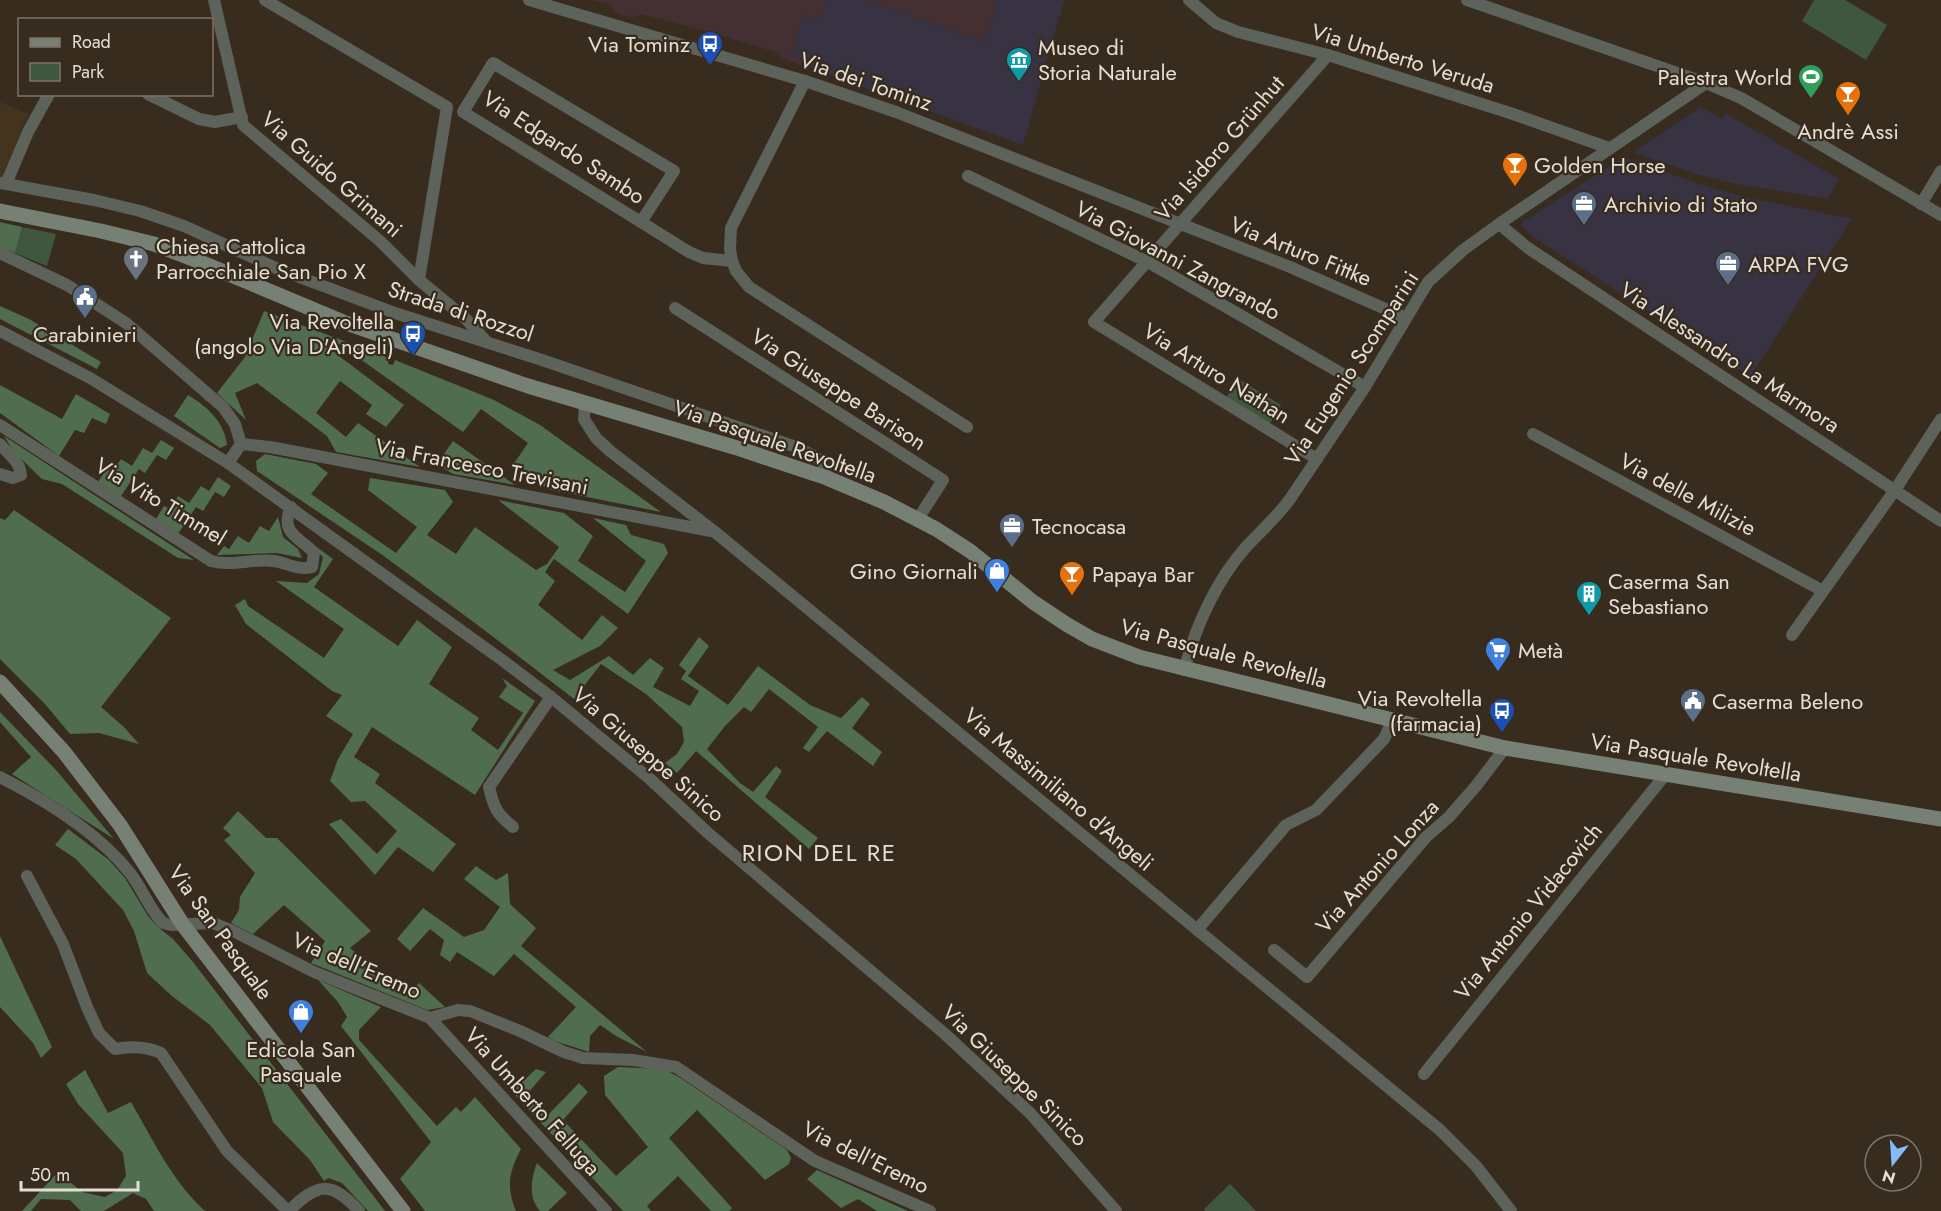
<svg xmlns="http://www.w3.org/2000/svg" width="1941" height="1211" font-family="Jost,sans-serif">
  <rect width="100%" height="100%" fill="#372c1e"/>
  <g fill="#373343">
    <polygon points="826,0 865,0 985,42 997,0 1064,0 1023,145 802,65 804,60 791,56 803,14 820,19"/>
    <polygon points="1701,107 1722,119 1725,113 1839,179 1828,199 1741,185 1696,174 1633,152"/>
    <polygon points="1624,157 1699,184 1745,197 1852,219 1750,377 1532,236 1521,225 1524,221"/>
  </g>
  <g fill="#442f32">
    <polygon points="591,0 826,0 820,20 803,15 791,56 804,60 802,65 779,58 781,54 727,37 641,14 632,18 616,13 610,5"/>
    <polygon points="865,0 997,0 985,42"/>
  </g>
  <polygon fill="#433420" points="0,102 29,114 24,122 5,179 0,178"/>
  <g fill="#3f573f">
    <polygon points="1814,0 1845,0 1887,25 1866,60 1802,21"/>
    <polygon points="22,227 56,234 47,266 15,253"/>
    <polygon points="1237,378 1281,405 1269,425 1226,399"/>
    <polygon points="1230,1184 1256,1211 1205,1211 1204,1209"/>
  </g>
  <g fill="#516d50">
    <polygon points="0,222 22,227 15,253 0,247"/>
    <polygon points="0,306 29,319 101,362 97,369 0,319"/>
    <polygon points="264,311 389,358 388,364 393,365 395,360 494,400 540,425 661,512 548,489 513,465 528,443 481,409 463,432 339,344 335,353 404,405 386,427 366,414 372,405 340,381 316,413 346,437 358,423 420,467 336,452 327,436 257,383 235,393 246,420 217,393 245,357"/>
    <polygon points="0,385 62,419 76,394 110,414 106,424 92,418 84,433 75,430 59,456 0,413"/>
    <path d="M188 395C208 407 224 422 227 445L220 448 174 416Z"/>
    <polygon points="4,436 194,560 178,558 62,484 42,479 14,452"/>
    <polygon points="161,440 174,448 166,460 157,455 145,473 139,469 121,496 98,482 107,468 112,472 121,459 132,466 143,448 152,453"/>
    <polygon points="453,441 515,485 453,474 437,464"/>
    <polygon points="265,454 316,464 328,473 311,494 396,553 417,527 368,490 370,478 445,490 453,502 427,535 456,554 475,527 536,570 547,564 559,547 498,500 564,513 593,536 578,561 625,592 646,561 593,518 626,525 631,535 664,544 668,553 628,614 554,559 545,572 555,581 538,605 582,640 602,615 618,628 600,646 553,670 570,680 609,656 633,675 650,658 664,668 653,687 690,706 699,691 681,679 686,671 679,665 699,637 709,646 688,676 728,705 758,666 810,705 841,718 862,697 870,704 852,728 882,752 873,766 827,731 809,752 803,748 818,727 769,689 751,712 744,707 725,726 707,749 740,783 753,792 776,766 782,771 765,797 818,838 809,849 696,751 677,773 665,763 677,754 684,742 682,727 646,694 601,664 574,699 483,629 381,554 257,471 256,461"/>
    <polygon points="218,477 231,486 224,497 215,492 203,511 196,507 178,534 156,519 164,506 170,509 178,496 189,503 201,486 209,491"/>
    <polygon points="14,510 171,618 101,707 124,727 139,744 99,733 70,734 45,704 0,659 0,518 5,520"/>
    <polygon points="278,517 283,537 298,549 302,558 277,553 217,555 224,546 229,549 238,536 249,543 260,526 269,531"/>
    <polygon points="296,532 333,559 314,587 398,646 417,620 452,647 429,684 479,718 471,730 498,750 523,713 499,697 507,686 502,678 535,701 475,795 372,727 354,757 380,774 375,783 456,844 433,872 398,847 375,875 329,824 341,819 377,854 397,831 365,801 351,802 330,781 338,759 353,734 326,716 342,695 332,691 246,624 235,605 245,599 248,606 324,658 344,629 276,581 307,583 319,574 323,557"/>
    <polygon points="0,712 56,770 114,839 12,774 31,757 0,722"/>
    <polygon points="238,811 266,838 277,838 371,931 350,948 407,996 419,983 445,1007 427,1010 311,963 325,941 284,905 253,934 231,923 239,910 240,897 255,873 224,840 231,835 223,828"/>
    <polygon points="68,829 109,860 125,878 148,916 158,927 173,939 193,962 385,1211 368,1211 342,1183 328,1178 324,1181 310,1160 273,1122 262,1088 210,1025 172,996 147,973 134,931 123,910 76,859 55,845"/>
    <polygon points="476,866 496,880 508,873 510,904 536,928 521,946 647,1052 616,1036 600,1025 590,1036 589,1052 555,1041 548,1037 576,1007 514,954 494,976 457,952 450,962 440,955 444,940 430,929 410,951 397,939 423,908 464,937 484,930 500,907 464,879"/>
    <polygon points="0,936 52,1047 41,1058 33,1043 0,1007"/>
    <path d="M318 980 381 1007 359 1030V1040L437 1126 456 1107 461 1112 475 1097 521 1149C509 1172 506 1186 516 1211H425L400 1179 431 1142 341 1026 347 1017 338 1002Z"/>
    <polygon points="618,1067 663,1069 679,1077 787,1150 791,1158 789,1164 765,1180 697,1110 669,1138 732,1208 729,1211 711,1211 678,1176 647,1206 651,1211 623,1211 502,1081 513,1077 520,1084 536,1069 546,1072 527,1094 547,1116 579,1083 588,1092 563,1120 616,1176 648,1147 605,1095 604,1076"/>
    <path d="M85 1070 108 1113 131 1102C153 1140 172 1181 205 1211H154L146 1199 133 1193 104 1211H81L70 1200 41 1199 31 1211H22L58 1172 82 1192 105 1197 117 1190 126 1176 123 1153 78 1104 66 1084Z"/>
    <path d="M537 1163 567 1193 548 1211H540C528 1198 531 1178 537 1163Z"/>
    <polygon points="817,1170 908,1211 877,1211 858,1199 841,1208 807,1179"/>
  </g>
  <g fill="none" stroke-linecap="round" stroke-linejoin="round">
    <g stroke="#5d625b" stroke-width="12">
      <polyline points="214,0 243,125 380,241 419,280 465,318 486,341"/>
      <polyline points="265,0 447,107 419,280"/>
      <polyline points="529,0 805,81 896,112 1290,267 1406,318"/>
      <polyline points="1189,0 1216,23 1238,32 1328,55 1510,113 1609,148"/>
      <polyline points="1467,0 1706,83 1741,98 1941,215"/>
      <polygon points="493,63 674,171 641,222 463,112"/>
      <polyline points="148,94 199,119 215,122 242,117"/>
      <polyline points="968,176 1148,262 1365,387"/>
      <polyline points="0,183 94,200 140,211 184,226 278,269 395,313 542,360 799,448 819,459 827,478"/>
      <polyline points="6,184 28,132 49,94"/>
      <polyline points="1921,204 1941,171"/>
      <polyline points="641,222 689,252 703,258 732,261 736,271 749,287 967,427"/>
      <polyline points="1499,224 1528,248 1941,521"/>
      <polyline points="0,253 67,285 126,323 223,407 235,424 241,444"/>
      <polyline points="732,261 730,249 731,228 805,81"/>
      <polyline points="675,308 943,480 918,519"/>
      <polyline points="0,331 90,378 228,463 241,444"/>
      <polyline points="585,403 584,419 596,438 610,451 715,532 1440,1130 1476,1166 1511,1211"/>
      <path d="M0 425 211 561C232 567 254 558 274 561 287 563 299 571 312 567L314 553C300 537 279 534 291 507"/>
      <polyline points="1533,434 1823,591"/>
      <path d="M0 444C8 454 20 461 21 475L13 478 0 474"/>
      <polyline points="241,444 270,447 711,531"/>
      <polyline points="1317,459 1094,322 1328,55"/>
      <polyline points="228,463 502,660 551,697 650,779 708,833 945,1034 1030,1113 1116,1211"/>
      <polyline points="1792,635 1895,490 1941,419"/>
      <path d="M1184 670C1196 626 1216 581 1246 547 1261 531 1277 517 1290 499L1365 387 1428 282 1463 250 1499 224 1706 83"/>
      <path d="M0 777C45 800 98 832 130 873 142 888 149 909 163 923L171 925 213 923 233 931 314 972 430 1018 458 1010 470 1011 520 1031 564 1052 583 1058 633 1060 676 1067 815 1161 930 1211"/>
      <path d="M513 827C496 813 494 808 489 787L551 697"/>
      <path d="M27 876 63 944 87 1007 99 1033 115 1049C131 1046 145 1046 161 1053L227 1151 288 1211"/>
      <polyline points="1197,930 1286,825 1316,810 1384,739 1392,721"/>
      <polyline points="1274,950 1307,977 1426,837 1449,817 1476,786 1505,748"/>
      <polyline points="430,1018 606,1211"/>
      <polyline points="1424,1074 1665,775"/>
      <path d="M289 1211C317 1183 331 1180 359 1211"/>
    </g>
    <g stroke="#778074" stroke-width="15">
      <polyline points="0,211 101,231 154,244 193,259 343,322 401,342 528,386 737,448 827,478 884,502 936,529 970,551 1033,602 1066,624 1092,639 1139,657 1505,748 1941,819"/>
      <polyline points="0,682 64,752 120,825 183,925 403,1211"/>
    </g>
  </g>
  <defs>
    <symbol id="bus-pin" viewBox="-11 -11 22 30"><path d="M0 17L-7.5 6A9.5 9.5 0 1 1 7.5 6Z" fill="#1a4fb4" stroke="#372c1e"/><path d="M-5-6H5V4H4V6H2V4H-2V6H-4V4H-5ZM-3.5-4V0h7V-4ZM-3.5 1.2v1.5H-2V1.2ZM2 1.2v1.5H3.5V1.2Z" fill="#fff"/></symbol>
    <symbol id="museum-pin" viewBox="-11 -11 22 30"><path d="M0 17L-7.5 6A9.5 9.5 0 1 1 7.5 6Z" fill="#0f9aa8" stroke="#372c1e"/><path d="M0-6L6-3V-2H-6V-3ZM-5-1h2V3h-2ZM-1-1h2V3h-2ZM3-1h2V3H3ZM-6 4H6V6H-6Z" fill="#fff"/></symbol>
    <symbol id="stadium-pin" viewBox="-11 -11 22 30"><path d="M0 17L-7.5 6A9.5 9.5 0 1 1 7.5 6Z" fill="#2e9e5b" stroke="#372c1e"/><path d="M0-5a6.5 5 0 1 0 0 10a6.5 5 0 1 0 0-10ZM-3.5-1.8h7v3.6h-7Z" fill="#fff"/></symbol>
    <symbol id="bar-pin" viewBox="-11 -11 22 30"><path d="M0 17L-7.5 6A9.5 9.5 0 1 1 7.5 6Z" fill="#e8710a" stroke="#372c1e"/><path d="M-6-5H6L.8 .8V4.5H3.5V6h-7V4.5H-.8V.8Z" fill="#fff"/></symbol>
    <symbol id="office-pin" viewBox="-11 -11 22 30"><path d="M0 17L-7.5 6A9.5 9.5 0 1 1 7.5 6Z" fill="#5c6f8a" stroke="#372c1e"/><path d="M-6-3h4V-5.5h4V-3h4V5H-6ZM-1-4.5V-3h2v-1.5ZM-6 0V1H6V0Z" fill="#fff"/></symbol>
    <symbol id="church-pin" viewBox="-11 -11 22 30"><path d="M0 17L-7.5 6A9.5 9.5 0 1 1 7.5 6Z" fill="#6b7280" stroke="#372c1e"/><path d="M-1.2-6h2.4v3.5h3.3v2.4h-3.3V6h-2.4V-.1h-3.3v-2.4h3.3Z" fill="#fff"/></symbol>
    <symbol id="civic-pin" viewBox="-11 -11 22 30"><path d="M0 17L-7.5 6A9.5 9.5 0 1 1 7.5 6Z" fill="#5c6f8a" stroke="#372c1e"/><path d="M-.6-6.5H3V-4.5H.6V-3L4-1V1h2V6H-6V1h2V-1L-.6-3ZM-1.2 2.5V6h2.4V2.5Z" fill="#fff"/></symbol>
    <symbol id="shop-pin" viewBox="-11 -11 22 30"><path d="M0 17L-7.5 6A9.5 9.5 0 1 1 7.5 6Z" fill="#3f7fe0" stroke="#372c1e"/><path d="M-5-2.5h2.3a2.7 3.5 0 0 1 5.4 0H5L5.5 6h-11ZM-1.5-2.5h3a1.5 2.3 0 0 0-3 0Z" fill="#fff"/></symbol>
    <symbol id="building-pin" viewBox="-11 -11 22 30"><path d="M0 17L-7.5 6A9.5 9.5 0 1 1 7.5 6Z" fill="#0f9aa8" stroke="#372c1e"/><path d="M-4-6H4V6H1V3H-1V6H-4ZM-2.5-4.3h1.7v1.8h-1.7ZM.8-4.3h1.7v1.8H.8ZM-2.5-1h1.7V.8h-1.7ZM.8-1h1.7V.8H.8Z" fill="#fff"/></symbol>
    <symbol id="supermarket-pin" viewBox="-11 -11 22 30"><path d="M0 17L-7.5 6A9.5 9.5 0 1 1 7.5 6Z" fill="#3f7fe0" stroke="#372c1e"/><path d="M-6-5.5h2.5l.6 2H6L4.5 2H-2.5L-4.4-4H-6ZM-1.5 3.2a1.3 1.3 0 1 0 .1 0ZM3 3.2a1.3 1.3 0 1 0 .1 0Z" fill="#fff"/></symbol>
  </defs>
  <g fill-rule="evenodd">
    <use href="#bus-pin" x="695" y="29" width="30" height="40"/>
    <use href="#museum-pin" x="1004" y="45" width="30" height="40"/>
    <use href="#stadium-pin" x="1796" y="62" width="30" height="40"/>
    <use href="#bar-pin" x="1833" y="79" width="30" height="40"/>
    <use href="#bar-pin" x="1500" y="150" width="30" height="40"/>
    <use href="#office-pin" x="1569" y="189" width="30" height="40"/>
    <use href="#church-pin" x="121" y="244" width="30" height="40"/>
    <use href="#office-pin" x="1713" y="249" width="30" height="40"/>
    <use href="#civic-pin" x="70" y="282" width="30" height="40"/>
    <use href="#bus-pin" x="398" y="319" width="30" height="40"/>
    <use href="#office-pin" x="997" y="511" width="30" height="40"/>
    <use href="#shop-pin" x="982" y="556" width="30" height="40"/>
    <use href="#bar-pin" x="1057" y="559" width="30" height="40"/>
    <use href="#building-pin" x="1574" y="579" width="30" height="40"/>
    <use href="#supermarket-pin" x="1483" y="635" width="30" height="40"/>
    <use href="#civic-pin" x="1678" y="686" width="30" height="40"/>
    <use href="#bus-pin" x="1487" y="696" width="30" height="40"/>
    <use href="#shop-pin" x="286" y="997" width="30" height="40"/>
  </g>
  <g text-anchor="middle" stroke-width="4.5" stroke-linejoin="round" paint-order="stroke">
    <g font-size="22" fill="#e5ded5" stroke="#372c1e" text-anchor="start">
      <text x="690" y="52" text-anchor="end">Via Tominz</text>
      <text x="1038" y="55">Museo di<tspan x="1038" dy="25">Storia Naturale</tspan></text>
      <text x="1792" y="85" text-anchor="end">Palestra World</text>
      <text x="1848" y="139" text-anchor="middle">Andrè Assi</text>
      <text x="1534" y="173">Golden Horse</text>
      <text x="1604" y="212">Archivio di Stato</text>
      <text x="156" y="254">Chiesa Cattolica<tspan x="156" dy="25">Parrocchiale San Pio X</tspan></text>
      <text x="1748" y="272">ARPA FVG</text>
      <text x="394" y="329" text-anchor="end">Via Revoltella<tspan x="394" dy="25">(angolo Via D'Angeli)</tspan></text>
      <text x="85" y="342" text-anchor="middle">Carabinieri</text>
      <text x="1032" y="534">Tecnocasa</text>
      <text x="978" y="579" text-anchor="end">Gino Giornali</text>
      <text x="1092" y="582">Papaya Bar</text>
      <text x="1608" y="589">Caserma San<tspan x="1608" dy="25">Sebastiano</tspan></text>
      <text x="1518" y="658">Metà</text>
      <text x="1482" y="706" text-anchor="end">Via Revoltella<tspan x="1482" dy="25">(farmacia)</tspan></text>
      <text x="1712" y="709">Caserma Beleno</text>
      <text x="301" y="1057" text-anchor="middle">Edicola San<tspan x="301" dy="25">Pasquale</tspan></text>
    </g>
    <g font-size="22" fill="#e5ded5" stroke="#372c1e">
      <text transform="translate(1403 58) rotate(17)" y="8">Via Umberto Veruda</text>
      <text transform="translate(866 81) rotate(19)" y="8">Via dei Tominz</text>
      <text transform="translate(564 147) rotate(33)" y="8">Via Edgardo Sambo</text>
      <text transform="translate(1219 148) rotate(-49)" y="8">Via Isidoro Grünhut</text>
      <text transform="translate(332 174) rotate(41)" y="8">Via Guido Grimani</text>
      <text transform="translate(1301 251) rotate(22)" y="8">Via Arturo Fittke</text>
      <text transform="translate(1178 260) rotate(28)" y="8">Via Giovanni Zangrando</text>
      <text transform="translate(461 311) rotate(18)" y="8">Strada di Rozzol</text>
      <text transform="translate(1730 357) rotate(33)" y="8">Via Alessandro La Marmora</text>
      <text transform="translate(1351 368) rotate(-57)" y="8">Via Eugenio Scomparini</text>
      <text transform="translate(1217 373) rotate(32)" y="8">Via Arturo Nathan</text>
      <text transform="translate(839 389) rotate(33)" y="8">Via Giuseppe Barison</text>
      <text transform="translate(775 441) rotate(19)" y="8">Via Pasquale Revoltella</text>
      <text transform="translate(482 466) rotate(11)" y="8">Via Francesco Trevisani</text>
      <text transform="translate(1688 494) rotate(28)" y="8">Via delle Milizie</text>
      <text transform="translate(161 501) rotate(31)" y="8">Via Vito Timmel</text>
      <text transform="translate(1224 653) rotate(15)" y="8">Via Pasquale Revoltella</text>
      <text transform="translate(649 754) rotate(41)" y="8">Via Giuseppe Sinico</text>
      <text transform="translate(1696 757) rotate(9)" y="8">Via Pasquale Revoltella</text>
      <text transform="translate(1059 789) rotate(40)" y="8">Via Massimiliano d'Angeli</text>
      <text transform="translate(1377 866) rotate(-48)" y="8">Via Antonio Lonza</text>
      <text transform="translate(1528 911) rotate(-51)" y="8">Via Antonio Vidacovich</text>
      <text transform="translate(221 932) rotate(54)" y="8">Via San Pasquale</text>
      <text transform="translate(357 965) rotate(23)" y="8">Via dell'Eremo</text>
      <text transform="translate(1015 1075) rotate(44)" y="8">Via Giuseppe Sinico</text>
      <text transform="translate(533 1101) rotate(48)" y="8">Via Umberto Felluga</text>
      <text transform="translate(866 1157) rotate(26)" y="8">Via dell'Eremo</text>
    </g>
    <g font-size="24" letter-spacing="1.5" fill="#e5ded5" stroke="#372c1e">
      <text x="819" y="861">RION DEL RE</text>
    </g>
  </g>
  <rect x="18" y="18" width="195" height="78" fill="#372c1e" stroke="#7d7367" stroke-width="1.5"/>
  <rect x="30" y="38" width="30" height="9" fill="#778074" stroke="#7d7367" stroke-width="1.5"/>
  <text x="72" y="48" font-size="18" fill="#e5ded5">Road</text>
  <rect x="30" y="63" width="30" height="18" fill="#3f573f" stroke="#7d7367" stroke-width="1.5"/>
  <text x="72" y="78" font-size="18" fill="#e5ded5">Park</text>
  <g transform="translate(1893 1163) rotate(197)"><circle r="28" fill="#372c1e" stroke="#7d7367" stroke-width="1.5"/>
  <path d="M0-4.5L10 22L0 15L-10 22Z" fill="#84bcfb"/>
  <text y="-9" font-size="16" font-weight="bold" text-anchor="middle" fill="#e5ded5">N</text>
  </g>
  <path d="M21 1181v9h117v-9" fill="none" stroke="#e5ded5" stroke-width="3"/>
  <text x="30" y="1181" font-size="18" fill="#e5ded5" stroke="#372c1e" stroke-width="4.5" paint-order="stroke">50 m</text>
</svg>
